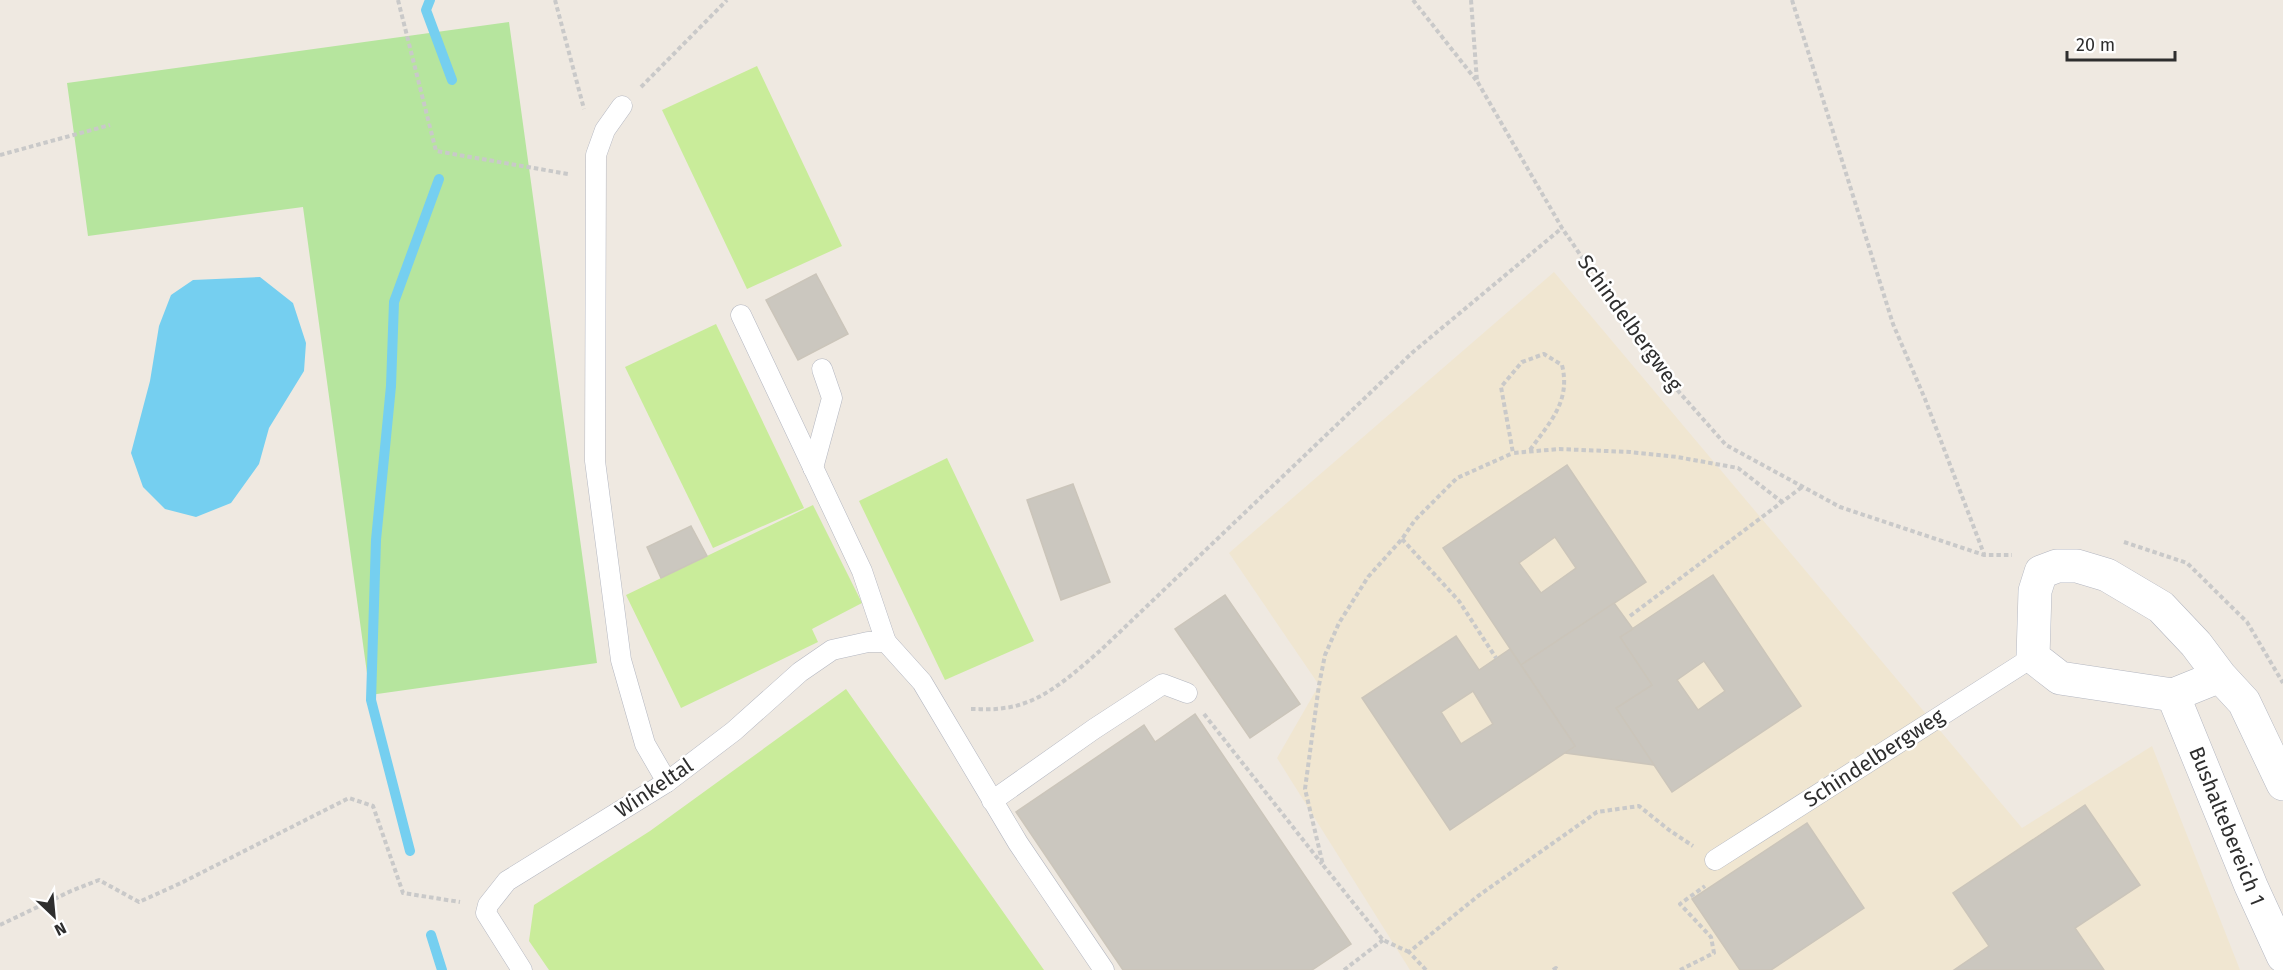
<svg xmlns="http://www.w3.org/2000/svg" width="2283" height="970" font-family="'Fira Sans',sans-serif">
  <rect width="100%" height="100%" fill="#efe9e1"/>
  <polygon fill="#f0e6d1" points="1554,272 2022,828 2152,746 2240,970 1410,970 1277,758 1319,685 1229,553"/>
  <polygon fill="#b6e59e" points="509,22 597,663 370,695 303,207 88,236 67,83"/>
  <g fill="#c9ec9a">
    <polygon points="757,66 842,246 747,289 662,110"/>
    <polygon points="716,324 804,508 713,548 625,367"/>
    <polygon points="947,458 1034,641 945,680 859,501"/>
    <polygon points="813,505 862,603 812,629 818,642 681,708 626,595"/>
    <polygon points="846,689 1044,970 549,970 529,941 534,905 650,831"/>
  </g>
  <polygon fill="#75cff0" points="260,277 293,303 306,343 304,371 269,428 259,464 231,503 196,517 165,509 143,487 131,453 150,381 159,326 171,295 193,280"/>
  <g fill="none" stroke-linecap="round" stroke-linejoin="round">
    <g stroke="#75cff0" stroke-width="10">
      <polyline points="430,0 426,10 452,80"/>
      <polyline points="410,851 371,700 376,540 391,386 394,302 439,179"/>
      <polyline points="431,935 442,970"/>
    </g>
  </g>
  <g fill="#cbc7bf" stroke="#cbc5ba" stroke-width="1.5" fill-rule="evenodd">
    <polygon points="816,274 848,334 798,360 766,300"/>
    <path d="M1567 465 1646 582 1521 665 1443 548ZM1555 537 1576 568 1541 593 1519 563Z"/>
    <polygon points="1073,484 1110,582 1061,600 1027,500"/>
    <polygon points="691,526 707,556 661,578 647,547"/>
    <path d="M1713 575 1801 706 1672 792 1616 708 1652 685 1620 637ZM1704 661 1725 691 1698 710 1677 680Z"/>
    <polygon points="1225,595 1300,704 1250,738 1175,629"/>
    <polygon points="1614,603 1633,629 1620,637 1652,685 1616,708 1654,765 1565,753 1575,746 1521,665"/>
    <path d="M1456 636 1479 670 1510 649 1575 746 1450 830 1362 698ZM1473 691 1493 724 1461 744 1441 712Z"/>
    <polygon points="1195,714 1351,944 1312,970 1123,970 1016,812 1144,725 1155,742"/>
    <polygon points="2085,805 2140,885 2075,928 2104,970 1954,970 1989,946 1953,893"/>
    <polygon points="1807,823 1864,908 1771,970 1740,970 1692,899"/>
  </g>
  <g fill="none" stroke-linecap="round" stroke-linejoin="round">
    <defs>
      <g id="service">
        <polyline points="622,106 605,130 596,155 595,461 621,660 645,744 667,782"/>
        <polyline points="741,315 862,571 886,642"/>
        <polyline points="813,468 832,398 822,369"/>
        <polyline points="992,801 1094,729 1163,684 1187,693"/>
        <polyline points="1715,860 2033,657"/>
        <polyline points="522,970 486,913 488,905 507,881 667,782 734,731 800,672 832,650 868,642 886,642 922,682 1018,843 1104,970"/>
      </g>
      <g id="minor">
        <polyline points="2220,676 2173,695 2060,678 2033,657 2035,591 2041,572 2057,566 2077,566 2107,575 2161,607 2196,644 2220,676 2244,702 2283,784"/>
        <polyline points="2173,695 2251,886 2283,956"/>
      </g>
    </defs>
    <use href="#service" stroke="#b4b7c1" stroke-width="21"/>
    <use href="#minor" stroke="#b4b7c1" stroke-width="34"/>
    <g stroke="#c9c9c9" stroke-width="4" stroke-dasharray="4.5 3" stroke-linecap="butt">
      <polyline points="398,0 436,151 568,174"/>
      <polyline points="555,0 584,109"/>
      <polyline points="1413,0 1476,80"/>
      <polyline points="1471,0 1477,81 1562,228 1656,366 1726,445 1840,507 1984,555 2012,555"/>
      <polyline points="1792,0 1893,324 1925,399 1984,554"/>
      <polyline points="641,87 727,0"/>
      <polyline points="0,155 110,125"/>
      <path d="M1530 450C1550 422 1571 401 1562 365L1544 354 1522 362 1501 387 1513 453 1559 449 1630 452 1677 457 1738 468 1782 502"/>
      <polyline points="1402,539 1459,601 1496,658"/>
      <polyline points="2124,542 2187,563 2247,622 2283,683"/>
      <polyline points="1630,616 1802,487"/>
      <path d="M971 709C982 709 993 710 1004 708 1042 704 1074 673 1102 649L1413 352 1562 228"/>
      <polyline points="1204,714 1322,864"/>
      <polyline points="0,925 71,891 99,880 139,902 181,883 349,798 373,806 403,893 460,902"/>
      <polyline points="1409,952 1383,940 1323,865 1305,789 1319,685 1325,655 1339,623 1368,577 1402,539 1415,520 1457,478 1513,453"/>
      <polyline points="1344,970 1383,940"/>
      <polyline points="1426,970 1409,952 1478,896 1597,812 1639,806 1669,830 1693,846"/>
      <polyline points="1553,970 1556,968 1557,970"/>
      <polyline points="1680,970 1714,953 1711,937 1680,904 1705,886"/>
    </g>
    <use href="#service" stroke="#fff" stroke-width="20"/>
    <use href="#minor" stroke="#fff" stroke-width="33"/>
  </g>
  <g text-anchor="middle" stroke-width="5" stroke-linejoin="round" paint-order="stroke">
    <g font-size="21" fill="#2e2e2e" stroke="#fff">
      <text transform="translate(1630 323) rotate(54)" y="7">Schindelbergweg</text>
      <text transform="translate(1874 758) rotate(-33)" y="7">Schindelbergweg</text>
      <text transform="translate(654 788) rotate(-34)" y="7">Winkeltal</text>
      <text transform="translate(2227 826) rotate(68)" y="7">Bushaltebereich 1</text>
    </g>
  </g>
  <g transform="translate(54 916) rotate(154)" stroke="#ffffff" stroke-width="4.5" paint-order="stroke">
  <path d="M0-4.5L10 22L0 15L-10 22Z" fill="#2e2e2e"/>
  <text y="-9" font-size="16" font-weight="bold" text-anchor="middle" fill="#2e2e2e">N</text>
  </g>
  <path d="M2067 51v9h108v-9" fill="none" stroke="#2e2e2e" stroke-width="3"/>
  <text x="2076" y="51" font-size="18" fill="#2e2e2e" stroke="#ffffff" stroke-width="4.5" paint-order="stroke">20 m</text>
</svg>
